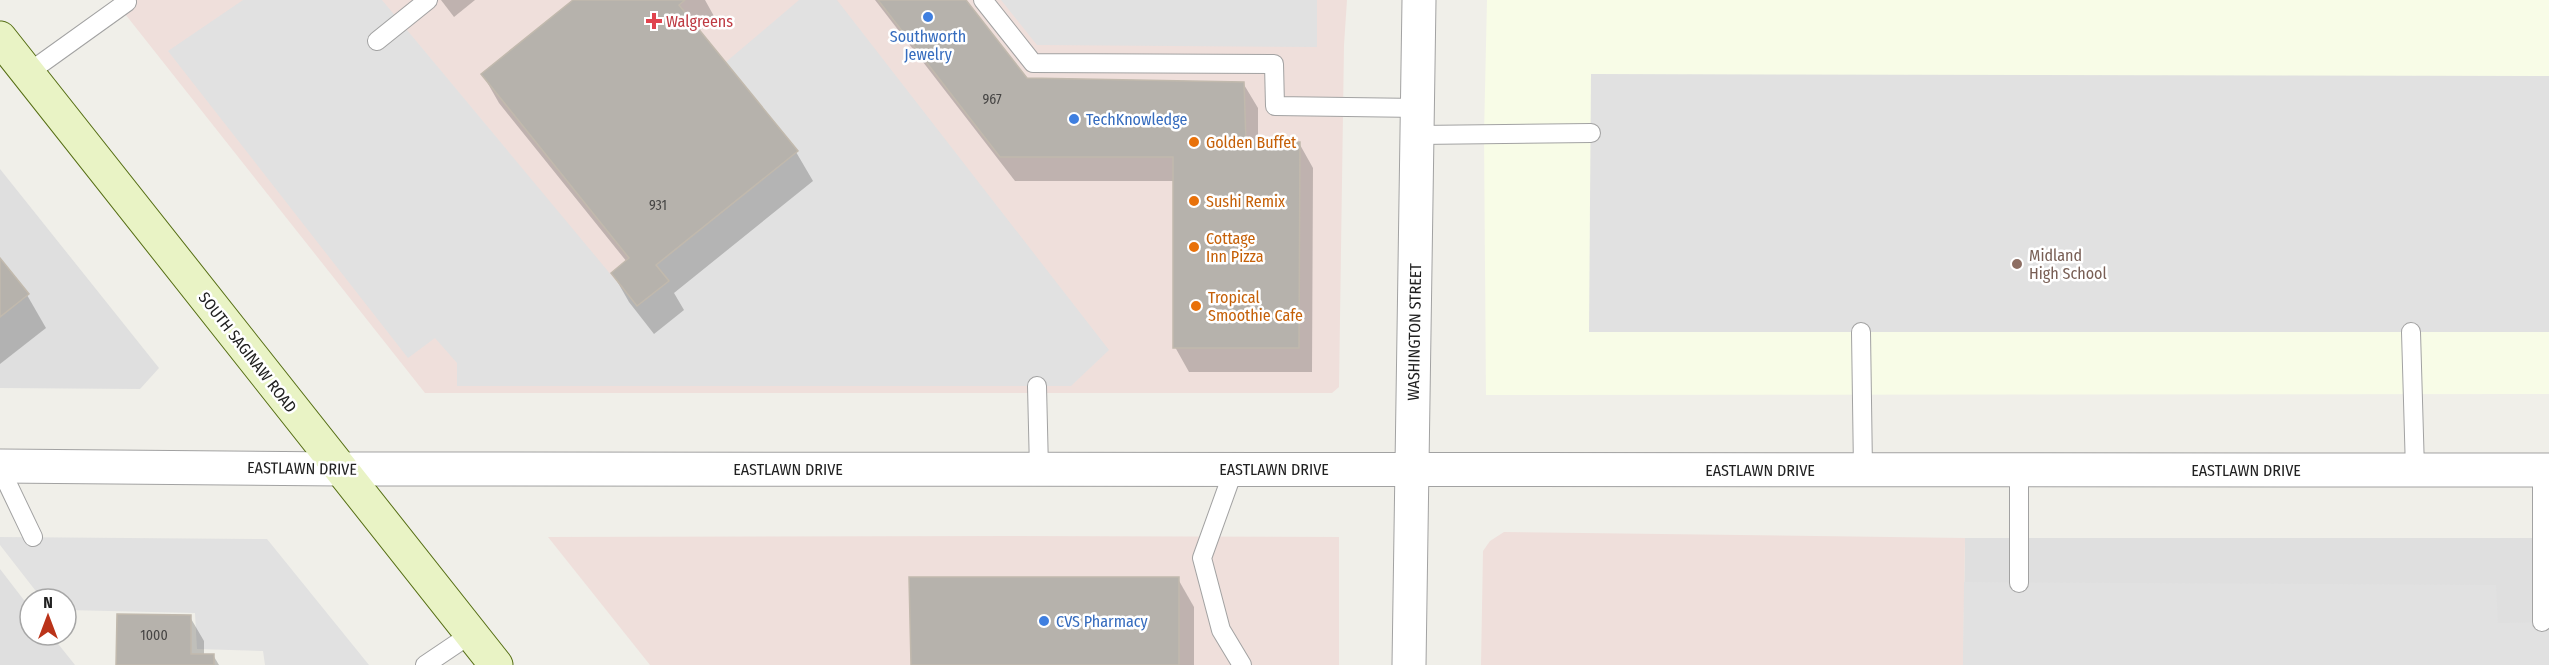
<svg xmlns="http://www.w3.org/2000/svg" width="2549" height="665" font-family="'Fira Sans Condensed',sans-serif">
  <rect width="100%" height="100%" fill="#f0efe9"/>
  <g fill="#dfdfdf">
    <polygon points="0,169 159,368 140,389 0,388"/>
    <polygon points="1965,538 2549,538 2549,665 1963,665"/>
    <polygon points="0,569 30,608 30,635 51,635 75,665 0,665"/>
  </g>
  <g fill="#efdfdb">
    <polygon points="114,0 1347,0 1344,45 1339,387 1332,393 425,393"/>
    <polygon points="1504,532 1965,538 1963,665 1481,665 1483,551 1490,541"/>
    <polygon points="1010,536 1339,537 1339,665 650,665 548,537"/>
  </g>
  <polygon fill="#f8fce7" points="1487,0 2549,0 2549,394 1486,395 1484,135"/>
  <g fill="#e1e1e1">
    <polygon points="243,0 382,0 637,306 668,281 656,265 797,151 726,62 799,0 837,0 1109,350 1071,386 457,386 457,363 435,338 408,358 168,51"/>
    <polygon points="1001,0 1317,0 1317,47 1037,45"/>
    <polygon points="1591,74 2549,76 2549,332 1589,332"/>
    <polygon points="0,537 267,539 369,665 265,665 263,651 197,649 195,613 66,610 66,599 42,599 0,545"/>
    <polygon points="1964,582 2496,585 2498,623 2549,622 2549,665 1963,665"/>
  </g>
  <g fill="#0003">
    <polygon points="441,0 475,0 454,17"/>
    <polygon points="576,0 705,0 715,18 699,31 796,152 813,181 674,293 684,310 654,334 629,302 613,274 627,262 499,103 483,75"/>
    <polygon points="875,0 965,0 1026,80 1243,83 1258,108 1258,143 1299,143 1313,168 1312,372 1189,372 1175,347 1174,181 1015,181"/>
    <polygon points="0,260 27,295 46,328 0,364"/>
    <polygon points="1178,579 1194,607 1194,665 912,665"/>
    <polygon points="190,617 204,641 204,655 213,655 219,665 117,665"/>
  </g>
  <g fill="#b6b2ac" stroke="#c1b9ad" stroke-width="1.5">
    <polygon points="573,0 685,0 679,5 798,151 656,265 669,281 637,306 611,273 629,258 481,74"/>
    <polygon points="878,0 966,0 1027,78 1244,82 1246,142 1300,142 1299,348 1173,348 1173,157 1000,157"/>
    <polygon points="0,258 29,294 0,317"/>
    <polygon points="909,577 1179,577 1179,665 911,665"/>
    <polygon points="117,614 191,615 191,654 214,654 214,665 116,665"/>
  </g>
  <g fill="none" stroke-linecap="round" stroke-linejoin="round">
    <defs>
      <g id="service">
        <polyline points="983,0 1033,63 1274,64 1275,106 1419,108"/>
        <polyline points="377,41 428,0"/>
        <polyline points="28,73 127,2"/>
        <polyline points="1418,135 1591,133"/>
        <polyline points="1861,332 1863,470"/>
        <polyline points="2411,332 2415,470"/>
        <polyline points="1037,386 1039,469"/>
        <polyline points="0,468 33,537"/>
        <polyline points="1234,469 1202,558 1221,630 1242,665"/>
        <polyline points="2019,470 2019,583"/>
        <polyline points="2542,470 2542,622"/>
        <polyline points="425,665 471,634"/>
      </g>
      <g id="tertiary">
        <polyline points="0,466 340,469 2549,470"/>
        <polyline points="1409,665 1419,0"/>
      </g>
      <polyline id="secondary" points="0,38 496,665"/>
    </defs>
    <use href="#service" stroke="#a2a2a2" stroke-width="20"/>
    <use href="#tertiary" stroke="#a2a2a2" stroke-width="35"/>
    <use href="#secondary" stroke="#556e13" stroke-width="35"/>
    <use href="#service" stroke="#fff" stroke-width="18"/>
    <use href="#tertiary" stroke="#fff" stroke-width="33"/>
    <use href="#secondary" stroke="#e9f3c5" stroke-width="33"/>
  </g>
  <g fill="#3f7fe0" stroke="#fff" stroke-width="2">
    <circle cx="928" cy="17" r="6"/>
    <circle cx="1074" cy="119" r="6"/>
    <circle cx="1044" cy="621" r="6"/>
  </g>
  <path fill="#e0444e" stroke="#fff" stroke-width="2" d="M651 12h6v6h6v6h-6v6h-6v-6h-6v-6h6z"/>
  <g fill="#e8710a" stroke="#fff" stroke-width="2">
    <circle cx="1194" cy="142" r="6"/>
    <circle cx="1194" cy="201" r="6"/>
    <circle cx="1194" cy="247" r="6"/>
    <circle cx="1196" cy="306" r="6"/>
  </g>
  <circle fill="#8d6e63" stroke="#fff" stroke-width="2" cx="2017" cy="264" r="6"/>
  <g text-anchor="middle" stroke-width="5" stroke-linejoin="round" paint-order="stroke">
    <g font-size="14" fill="#464544">
      <text x="992" y="104">967</text>
      <text x="658" y="210">931</text>
      <text x="154" y="640">1000</text>
    </g>
    <g font-size="16" fill="#be3a42" stroke="#fff" text-anchor="start">
      <text x="666" y="27">Walgreens</text>
    </g>
    <g font-size="16" fill="#366cbe" stroke="#fff" text-anchor="start">
      <text x="928" y="42" text-anchor="middle">Southworth<tspan x="928" dy="18">Jewelry</tspan></text>
      <text x="1086" y="125">TechKnowledge</text>
      <text x="1056" y="627">CVS Pharmacy</text>
    </g>
    <g font-size="16" fill="#c56008" stroke="#fff" text-anchor="start">
      <text x="1206" y="148">Golden Buffet</text>
      <text x="1206" y="207">Sushi Remix</text>
      <text x="1206" y="244">Cottage<tspan x="1206" dy="18">Inn Pizza</tspan></text>
      <text x="1208" y="303">Tropical<tspan x="1208" dy="18">Smoothie Cafe</tspan></text>
    </g>
    <g font-size="16" fill="#785e54" stroke="#fff" text-anchor="start">
      <text x="2029" y="261">Midland<tspan x="2029" dy="18">High School</tspan></text>
    </g>
    <g font-size="16" fill="#212121" stroke="#fff">
      <text transform="translate(1414 332) rotate(-89)" y="6">WASHINGTON STREET</text>
      <text transform="translate(248 352) rotate(52)" y="6">SOUTH SAGINAW ROAD</text>
      <text transform="translate(302 468) rotate(1)" y="6">EASTLAWN DRIVE</text>
      <text x="788" y="475">EASTLAWN DRIVE</text>
      <text x="1274" y="475">EASTLAWN DRIVE</text>
      <text x="1760" y="476">EASTLAWN DRIVE</text>
      <text x="2246" y="476">EASTLAWN DRIVE</text>
    </g>
  </g>
  <g transform="translate(48 617)"><circle r="28" fill="#ffffff" stroke="#a6a6a6" stroke-width="1.5"/>
  <path d="M0-4.5L10 22L0 15L-10 22Z" fill="#ba3319"/>
  <text y="-9" font-size="16" font-weight="bold" text-anchor="middle" fill="#212121">N</text>
  </g>
</svg>
